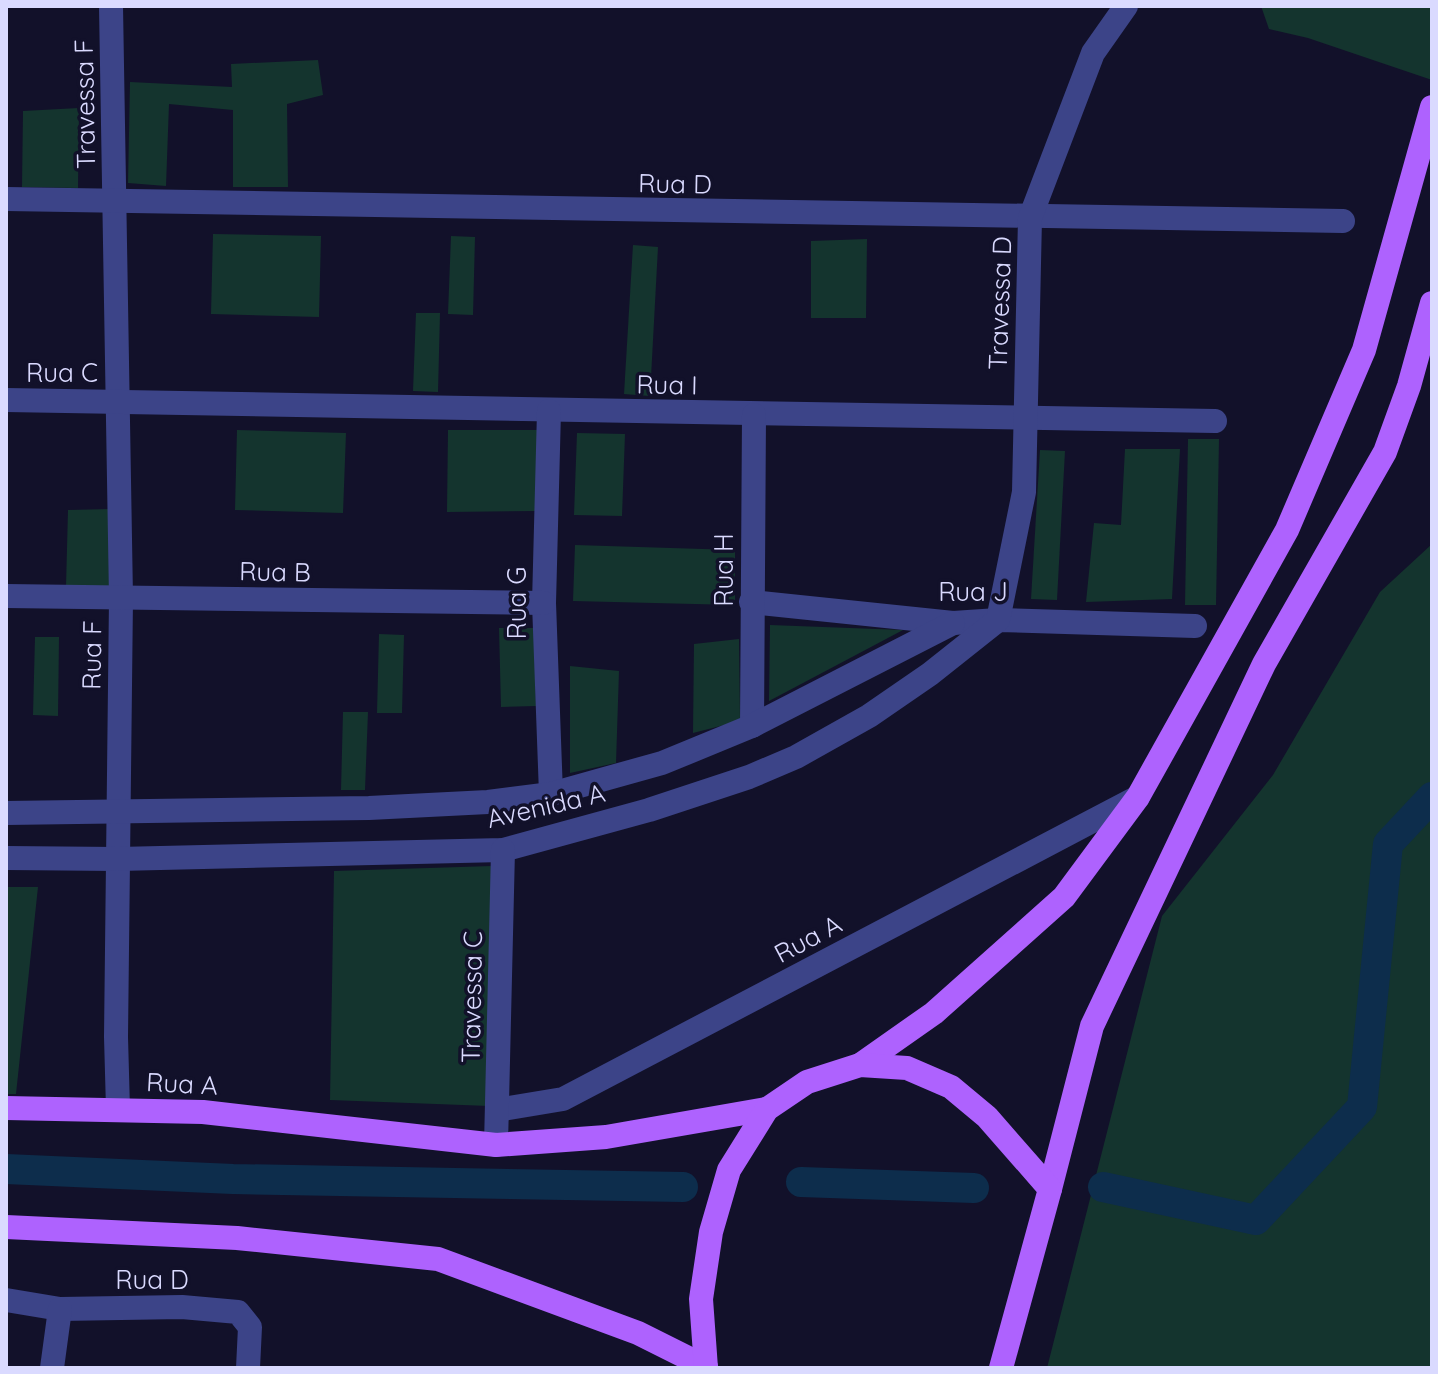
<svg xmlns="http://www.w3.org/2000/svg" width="1438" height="1374" font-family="Quicksand,sans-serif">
  <rect width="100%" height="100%" fill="#12112a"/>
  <g fill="#14342e">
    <polygon points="1261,6 1432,6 1432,80 1308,38 1269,29"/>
    <polygon points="318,60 323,95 287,104 288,187 233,187 233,110 169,104 166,186 128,183 130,82 232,87 231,64"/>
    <polygon points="79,108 78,188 22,187 23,111"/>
    <polygon points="213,234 321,236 319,317 211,314"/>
    <polygon points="451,236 475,237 473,315 448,314"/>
    <polygon points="867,239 866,318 811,318 811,241"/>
    <polygon points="633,245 658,247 650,396 624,394"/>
    <polygon points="416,313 440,313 438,392 413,391"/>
    <polygon points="237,430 346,433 343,513 235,510"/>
    <polygon points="448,430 539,430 536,511 447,512"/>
    <polygon points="577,433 625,434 622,516 574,515"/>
    <polygon points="1188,439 1219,439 1216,605 1185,605"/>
    <polygon points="1125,449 1180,449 1172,599 1086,602 1094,523 1121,525"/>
    <polygon points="1040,450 1065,451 1057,600 1031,599"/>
    <polygon points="112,509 111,589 66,587 68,510"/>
    <polygon points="1432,544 1432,1368 1047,1368 1162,916 1273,775 1380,592"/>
    <polygon points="575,545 735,550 735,605 573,601"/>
    <polygon points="770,625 903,630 769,701"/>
    <polygon points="499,628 534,628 536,706 501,707"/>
    <polygon points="379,634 404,635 402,713 377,713"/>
    <polygon points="35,637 59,637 58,716 33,715"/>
    <polygon points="739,639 740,721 693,733 694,644"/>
    <polygon points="570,666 619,671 616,763 570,773"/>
    <polygon points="343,712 368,712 365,790 341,790"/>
    <polygon points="492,866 489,1106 330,1100 334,871"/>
    <polygon points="6,887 38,887 16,1094 6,1094"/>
  </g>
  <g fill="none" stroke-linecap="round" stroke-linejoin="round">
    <g stroke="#0d2d4c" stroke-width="30">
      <polyline points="6,1169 233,1179 683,1187"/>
      <polyline points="801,1182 974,1188"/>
      <polyline points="1103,1187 1256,1220 1362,1107 1388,844 1432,797"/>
    </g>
    <g stroke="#3c4488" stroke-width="24">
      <polyline points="111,6 121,598 116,1037 118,1109"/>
      <polyline points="6,199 1343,221"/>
      <polyline points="6,400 1215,421"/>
      <polyline points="549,411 544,603 551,794"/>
      <polyline points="6,596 544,603"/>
      <polyline points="751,602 953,623 998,620 1195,626"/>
      <polyline points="752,726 754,415"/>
      <polyline points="6,813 369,808 488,802 551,794 662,763 752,726 953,623"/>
      <polyline points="6,858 118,859 503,850 649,810 749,777 796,757 869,716 930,674 998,620 1024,492 1030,218 1093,53 1126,6"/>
      <polyline points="497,1110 563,1099 1138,797"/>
      <polyline points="496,1145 503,850"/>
      <polyline points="6,1300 60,1309 182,1307 238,1312 250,1327 248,1368"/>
      <polyline points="52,1368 60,1309"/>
    </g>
    <g stroke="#ae62fe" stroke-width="24">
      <polyline points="860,1065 934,1013 1064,897 1138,797 1287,530 1364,350 1432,107"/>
      <polyline points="6,1108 203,1112 496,1145 606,1137 767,1109"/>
      <polyline points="1050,1189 1092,1026 1264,664 1385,452 1409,386 1432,303"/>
      <polyline points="6,1227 237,1238 438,1259 638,1333 706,1367"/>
      <polyline points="706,1368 701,1299 711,1232 729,1170 767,1109 807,1082 860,1065 907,1068 951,1087 987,1117 1050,1189 1001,1368"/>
    </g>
  </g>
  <g text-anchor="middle" stroke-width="7" stroke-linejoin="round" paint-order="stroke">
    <g font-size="26" fill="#dadaff" stroke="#12112a">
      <text transform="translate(85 104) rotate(-91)" y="9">Travessa F</text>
      <text transform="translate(675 184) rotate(1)" y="9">Rua D</text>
      <text transform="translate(1000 303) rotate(-88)" y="9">Travessa D</text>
      <text x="62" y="382">Rua C</text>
      <text transform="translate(667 385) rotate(1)" y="9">Rua I</text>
      <text transform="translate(724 570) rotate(-90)" y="9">Rua H</text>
      <text transform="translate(275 572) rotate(1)" y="9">Rua B</text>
      <text x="973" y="601">Rua J</text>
      <text transform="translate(517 603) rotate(-90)" y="9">Rua G</text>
      <text transform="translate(92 655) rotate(-89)" y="9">Rua F</text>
      <text transform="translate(546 806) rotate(-13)" y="9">Avenida A</text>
      <text transform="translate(808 939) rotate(-28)" y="9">Rua A</text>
      <text transform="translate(472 997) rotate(-89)" y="9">Travessa C</text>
      <text transform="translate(182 1084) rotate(3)" y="9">Rua A</text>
      <text x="152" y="1289">Rua D</text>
    </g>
  </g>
  <rect width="1438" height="1374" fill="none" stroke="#dadaff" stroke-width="16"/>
</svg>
